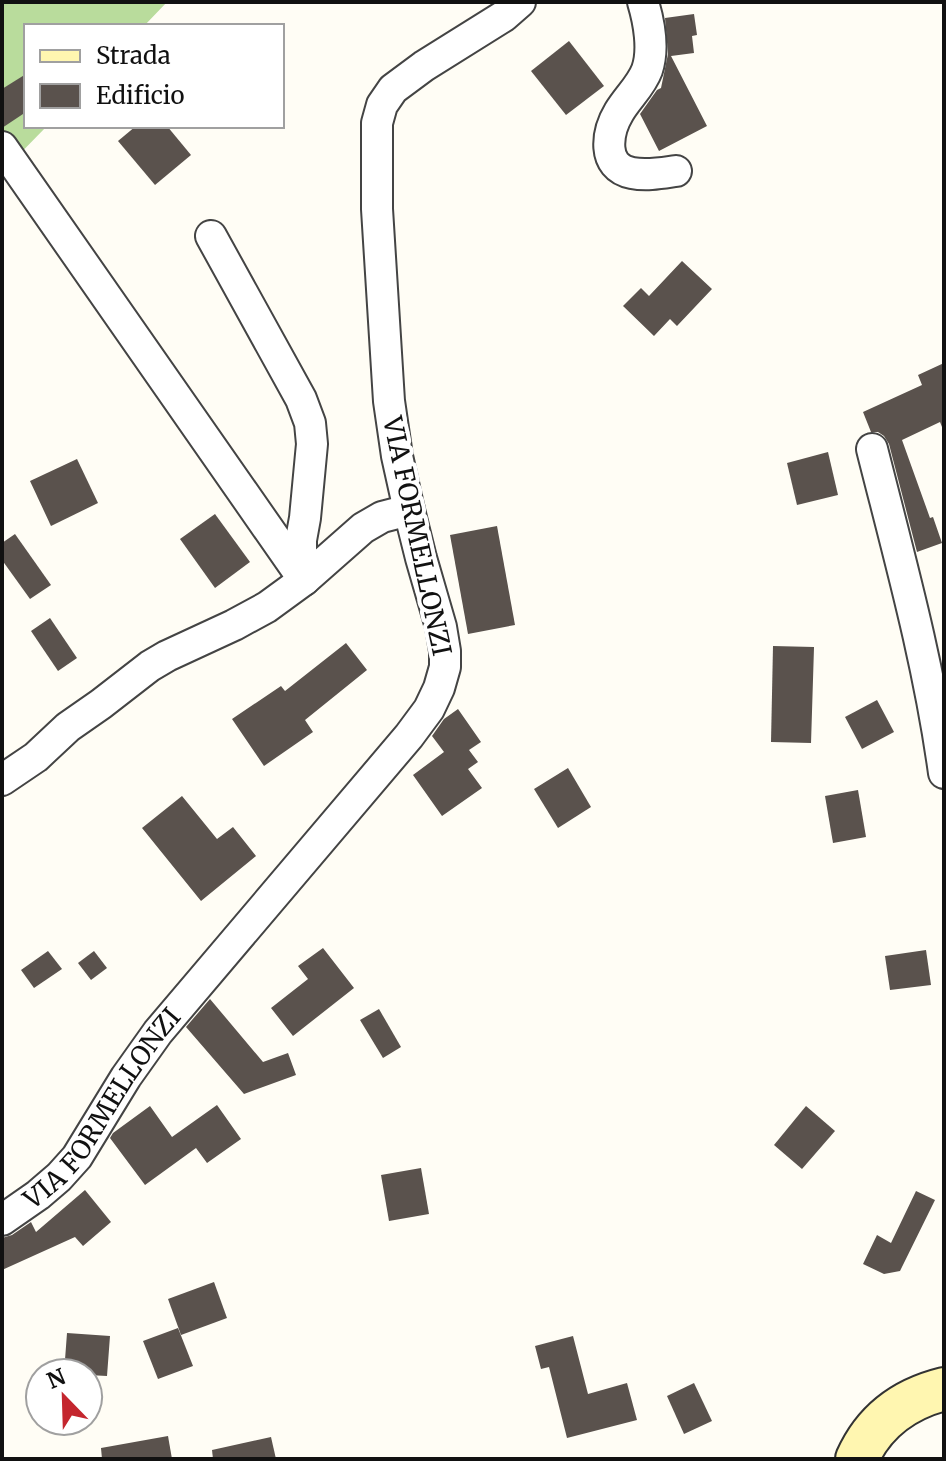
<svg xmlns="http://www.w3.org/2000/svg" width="946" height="1461" font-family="Merriweather,serif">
  <rect width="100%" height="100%" fill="#fffdf5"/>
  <polygon fill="#b9dc9c" points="2,2 167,2 144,26 26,26 26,126 47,126 2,172"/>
  <g fill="#5a524d">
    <polygon points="694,14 697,35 692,36 694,53 671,56 707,126 659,151 640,114 657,90 661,88 668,54 665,18"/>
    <polygon points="569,41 604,86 566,115 531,71"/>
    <polygon points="26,74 26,112 2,128 2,89"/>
    <polygon points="136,126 167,126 191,155 155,185 118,141"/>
    <polygon points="682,261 712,289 677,326 670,319 654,336 623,306 641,288 649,296"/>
    <polygon points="944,363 944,432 940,422 902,440 930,518 933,517 942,543 917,552 889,444 884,436 878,432 871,432 863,412 922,385 918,375"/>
    <polygon points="828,452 838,495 797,505 787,463"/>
    <polygon points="77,459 98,503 51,526 30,481"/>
    <polygon points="215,514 250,562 215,588 180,539"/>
    <polygon points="497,526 515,625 468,634 450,535"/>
    <polygon points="15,534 51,585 30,599 2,560 2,543"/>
    <polygon points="50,618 77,658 58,671 31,631"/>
    <polygon points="346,643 367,670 305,720 313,732 264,766 232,719 281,686 285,691"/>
    <polygon points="773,646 814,647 811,743 771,742"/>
    <polygon points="877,700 894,732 862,749 845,717"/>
    <polygon points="458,709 481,742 469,750 478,762 468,769 482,788 442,816 413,775 444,752 432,736 444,719"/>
    <polygon points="568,768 591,807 558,828 534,789"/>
    <polygon points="858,790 866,837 833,843 825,796"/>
    <polygon points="182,796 217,839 233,827 256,856 201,901 142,828"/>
    <polygon points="323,948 354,988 293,1036 271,1008 308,979 298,966"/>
    <polygon points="926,950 931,985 890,990 885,956"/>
    <polygon points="48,951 62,969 34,988 21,970"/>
    <polygon points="94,951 107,968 91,980 78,963"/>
    <polygon points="210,999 263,1062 288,1053 296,1075 244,1094 186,1027"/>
    <polygon points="379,1009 401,1047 383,1058 360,1020"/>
    <polygon points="217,1105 241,1139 207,1163 196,1148 145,1185 110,1138 113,1133 150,1106 172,1137"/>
    <polygon points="806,1106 835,1131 802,1169 774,1145"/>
    <polygon points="421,1168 429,1214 389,1221 381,1175"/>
    <polygon points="85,1190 111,1222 83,1246 75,1237 2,1270 2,1238 12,1235 31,1222 36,1232"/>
    <polygon points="916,1191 935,1200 900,1271 884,1274 863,1264 877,1235 891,1243"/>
    <polygon points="214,1282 227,1318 181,1335 168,1299"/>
    <polygon points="178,1328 193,1366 158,1379 143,1341"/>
    <polygon points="67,1333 110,1336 107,1376 88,1375 88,1373 64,1373"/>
    <polygon points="573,1336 588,1394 627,1383 637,1420 567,1438 549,1367 541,1369 535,1346"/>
    <polygon points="694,1383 712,1421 684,1434 667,1396"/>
    <polygon points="168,1436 172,1459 102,1459 101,1448"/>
    <polygon points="271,1437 276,1459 213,1459 212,1450"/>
  </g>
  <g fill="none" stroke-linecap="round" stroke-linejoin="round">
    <defs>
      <g id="street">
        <path d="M643 2C649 22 654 50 647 70 641 86 628 97 619 112 607 132 601 167 632 173 647 176 662 173 676 171"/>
        <polyline points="2,147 304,580"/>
        <polyline points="211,236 301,399 310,423 312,444 305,518 301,540 301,562 303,578"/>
        <path d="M872 449C899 556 929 663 944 773"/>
        <polyline points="2,780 36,757 68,727 101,704 150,666 167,656 234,625 267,607 304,580 363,528 382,517 409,510"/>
        <path id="s1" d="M2 1220 38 1195 59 1177 77 1157 126 1077 158 1032 409 736 429 709 439 688 445 667V651L441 627 421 558 409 510 397 456 389 401 377 209V123L382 105 393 89 424 66 504 16 520 2"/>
      </g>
      <path id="secondary" d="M857 1459C874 1421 904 1399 944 1389"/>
    </defs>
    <use href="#street" stroke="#444" stroke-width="34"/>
    <use href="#secondary" stroke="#333" stroke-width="46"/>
    <use href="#street" stroke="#fff" stroke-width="30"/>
    <use href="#secondary" stroke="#fff6b0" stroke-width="42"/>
  </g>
  <g text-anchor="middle" stroke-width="8" stroke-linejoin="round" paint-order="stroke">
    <g font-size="26" fill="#111" stroke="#fff">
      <text transform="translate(417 536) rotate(78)" y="9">VIA FORMELLONZI</text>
      <text dy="9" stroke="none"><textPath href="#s1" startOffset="152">VIA FORMELLONZI</textPath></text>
    </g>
  </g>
  <rect width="946" height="1461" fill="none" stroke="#111111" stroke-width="8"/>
  <rect x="24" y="24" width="260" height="104" fill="#ffffff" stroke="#a0a0a0" stroke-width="2"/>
  <rect x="40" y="50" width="40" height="12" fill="#fff6b0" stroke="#a0a0a0" stroke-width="2"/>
  <text x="96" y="64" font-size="24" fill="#111111">Strada</text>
  <rect x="40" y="84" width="40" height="24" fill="#5a524d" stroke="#a0a0a0" stroke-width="2"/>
  <text x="96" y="104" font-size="24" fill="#111111">Edificio</text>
  <g transform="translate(64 1397) rotate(337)"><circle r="38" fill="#ffffff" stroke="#a0a0a0" stroke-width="2"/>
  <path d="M0-6L14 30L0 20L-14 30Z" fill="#c4262e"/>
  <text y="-12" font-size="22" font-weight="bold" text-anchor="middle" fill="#111111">N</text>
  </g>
</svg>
